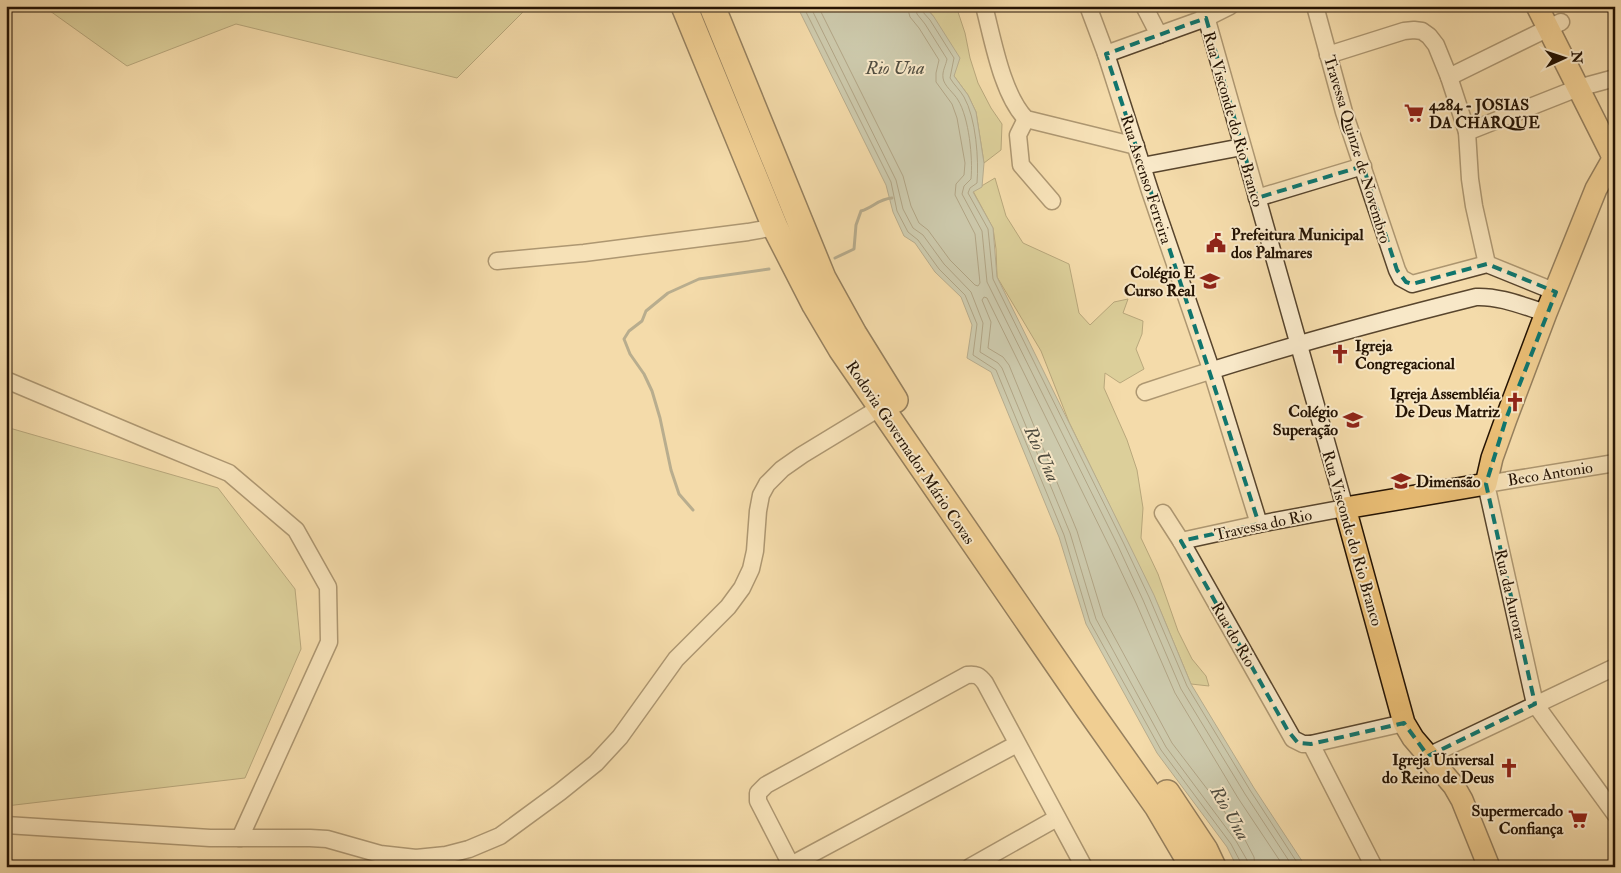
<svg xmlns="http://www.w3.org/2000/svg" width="1621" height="873" font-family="'IM FELL Double Pica',serif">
  <rect width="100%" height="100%" fill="#f4dbaa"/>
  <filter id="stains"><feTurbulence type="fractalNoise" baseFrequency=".004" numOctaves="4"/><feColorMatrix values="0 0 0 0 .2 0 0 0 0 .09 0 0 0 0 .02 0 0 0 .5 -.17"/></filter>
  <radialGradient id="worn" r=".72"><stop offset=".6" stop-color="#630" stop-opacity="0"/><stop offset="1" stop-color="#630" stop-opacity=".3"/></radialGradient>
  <g fill="#bec087" stroke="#716a45">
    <polygon points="43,6 529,6 457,78 236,24 127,66"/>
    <polygon points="925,6 956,6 965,33 970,58 978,83 991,108 1002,124 1001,150 984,163 976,112 968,95 954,76 934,17"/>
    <polygon points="995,178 1006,216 1023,243 1069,264 1079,313 1090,325 1114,302 1128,299 1123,313 1143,321 1142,334 1136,349 1144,369 1120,383 1105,373 1104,388 1127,440 1137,470 1143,508 1141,538 1158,574 1178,631 1192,659 1206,676 1209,686 1191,684 1158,605 1069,422 1041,351 997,277 996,249 993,228 973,191"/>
    <polygon points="6,427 218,488 295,589 301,649 245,778 6,806"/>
  </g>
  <polygon fill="#a1b8b4" stroke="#6f766d" points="797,6 924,6 934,17 960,58 954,76 968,95 976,112 984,163 982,187 973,192 993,228 997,277 1128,542 1154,595 1191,684 1254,788 1306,867 1237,867 1227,847 1157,753 1086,624 1059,537 991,372 967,358 972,325 961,297 935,272 915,243 904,236 893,212 886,185"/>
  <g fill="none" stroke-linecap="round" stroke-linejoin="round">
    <g stroke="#62665c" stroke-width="1">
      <polyline points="803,6 891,182 897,211 908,232 918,240 939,269 965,295 977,324 973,355 996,370 1064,535 1090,622 1161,750 1231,844 1241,863 1241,867"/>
      <polyline points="810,6 896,180 903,209 913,228 923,235 944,264 971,292 983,323 980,352 998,363 1002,368 1070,533 1096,619 1166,747 1236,841 1247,860 1248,867"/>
      <polyline points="818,6 903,176 911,206 919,223 928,230 950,260 975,285 978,286 980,283 975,234 955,195 956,184 964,175 965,163 957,118 952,104 936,82 936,73 939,60 919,28 910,17 907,6"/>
      <path d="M915 6 917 14 925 24 947 59C946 65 942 71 943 78 944 86 954 93 958 100 969 118 973 158 971 179L964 186 962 194 982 231 987 282 1118 546 1143 600 1181 689 1245 794 1293 867"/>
      <path d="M921 6 922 11 930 20 954 58 950 78C954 85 960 90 964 97 976 118 979 160 977 183L970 188 968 193 988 229 993 279 1124 544 1149 597 1187 686 1250 790 1300 867"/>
      <polyline points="1255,867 1254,857 1243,836 1172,743 1103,616 1077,531 1009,365 1003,357 988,348 991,322 982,300 984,297 987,298 1111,550 1136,603 1175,693 1238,798 1284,867"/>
    </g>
    <g stroke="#6f766d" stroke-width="3">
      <path d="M835 258 854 249 856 225 861 211C874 207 878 199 892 198"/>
      <polyline points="693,510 679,494 671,470 660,418 652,391 644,374 630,354 624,339 629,331 642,321 646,311 668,293 699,279 769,269"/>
    </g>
    <defs>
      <g id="minor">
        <path d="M984 6C993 40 1002 94 1026 119L1136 146"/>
        <polyline points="1088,6 1106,54 1150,191 1211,369 1259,524"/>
        <polyline points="1144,6 1159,35"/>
        <polyline points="1315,6 1344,112 1397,270 1401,278 1412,284 1487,264 1556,292"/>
        <polyline points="1106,54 1206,18 1230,6"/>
        <polyline points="1328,55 1404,31 1414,30 1422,31 1429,36 1436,45 1449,77 1467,132 1470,179 1474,206 1487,264"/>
        <polyline points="1449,77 1561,22"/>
        <polyline points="1026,119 1018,135 1021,165 1052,201"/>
        <polyline points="1467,132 1578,88 1615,78"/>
        <polyline points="1142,166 1242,147"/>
        <polyline points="1257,198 1363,166"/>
        <polyline points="497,261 584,253 748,232 775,227"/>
        <polyline points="6,380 146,439 229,473 296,530 328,587 329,642 240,838"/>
        <path d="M1145 392C1254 355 1364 325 1476 297 1500 296 1523 306 1546 313"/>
        <polyline points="1615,463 1486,484 1535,704 1615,814"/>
        <polyline points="1163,513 1181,541 1293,739 1303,744 1311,744 1404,723"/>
        <polyline points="1181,541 1259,524 1345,508 1203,6"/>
        <polyline points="1311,744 1374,867"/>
        <polyline points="1428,756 1615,667"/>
        <polyline points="6,825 210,838 310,838 327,839 380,854 416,858 446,855 469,849 500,836 560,792 596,763 620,737 676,659 728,607 742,588 751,569 755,551 758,511 761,495 767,484 782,469 802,455 881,407"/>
        <polyline points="791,865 1017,744"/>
        <path d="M792 867 758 801V793L766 785 967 675C976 674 979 675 985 683L1084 867"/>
        <polyline points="970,867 1057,818"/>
      </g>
      <g id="major">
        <polyline points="1537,6 1615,161"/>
        <polyline points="1489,867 1462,800 1454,786 1413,738 1404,723 1345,508 1486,484 1492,458 1506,419 1546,313 1596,189 1613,159"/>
      </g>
      <g id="highway">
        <polyline points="684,6 775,227 815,305 841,349 1087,707 1157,806 1193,867"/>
        <polyline points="712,6 823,278 854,334 895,400"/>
        <polyline points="1167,793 1205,850 1213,867"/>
      </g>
    </defs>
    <use href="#minor" stroke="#58452d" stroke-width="19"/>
    <use href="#major" stroke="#241303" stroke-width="24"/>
    <use href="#highway" stroke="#241303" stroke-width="28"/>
    <use href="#minor" stroke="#f8e8c8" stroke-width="16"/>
    <use href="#major" stroke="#eabe75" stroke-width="21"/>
    <use href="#highway" stroke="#eabe75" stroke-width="25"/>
  </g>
  <path d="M0 0H1621V873H0ZM1206 18 1257 198 1363 166 1397 270 1406 282 1412 284 1487 264 1556 292 1506 419 1486 484 1535 704 1428 756 1404 723 1311 744 1298 743 1288 731 1181 541 1259 524 1106 54Z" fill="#f4dbaa" fill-opacity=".55" fill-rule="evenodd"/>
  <path fill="none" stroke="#0f766e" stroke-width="4" stroke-dasharray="10 6" stroke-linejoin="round" d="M1206 18 1257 198 1363 166 1397 270 1406 282 1412 284 1487 264 1556 292 1506 419 1486 484 1535 704 1428 756 1404 723 1311 744 1298 743 1288 731 1181 541 1259 524 1106 54Z"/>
  <defs>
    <symbol id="supermarket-bare" viewBox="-9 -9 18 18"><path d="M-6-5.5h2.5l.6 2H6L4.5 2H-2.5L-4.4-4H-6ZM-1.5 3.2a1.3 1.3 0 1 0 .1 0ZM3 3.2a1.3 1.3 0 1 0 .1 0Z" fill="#8f2418" stroke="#f8e8c8" stroke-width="2.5" paint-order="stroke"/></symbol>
    <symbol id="civic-bare" viewBox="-9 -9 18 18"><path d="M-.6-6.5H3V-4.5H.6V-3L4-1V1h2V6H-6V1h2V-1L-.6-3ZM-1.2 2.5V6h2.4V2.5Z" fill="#8f2418" stroke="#f8e8c8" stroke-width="2.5" paint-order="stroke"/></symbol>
    <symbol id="school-bare" viewBox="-9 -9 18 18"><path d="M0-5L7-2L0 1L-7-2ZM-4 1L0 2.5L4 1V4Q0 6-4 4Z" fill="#8f2418" stroke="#f8e8c8" stroke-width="2.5" paint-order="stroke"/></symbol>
    <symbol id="church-bare" viewBox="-9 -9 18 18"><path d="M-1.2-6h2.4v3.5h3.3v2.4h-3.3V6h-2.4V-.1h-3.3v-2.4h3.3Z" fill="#8f2418" stroke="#f8e8c8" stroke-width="2.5" paint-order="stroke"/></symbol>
  </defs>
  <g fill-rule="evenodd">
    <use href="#supermarket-bare" x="1400" y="99" width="28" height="28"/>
    <use href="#civic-bare" x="1202" y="229" width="28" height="28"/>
    <use href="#school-bare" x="1196" y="267" width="28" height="28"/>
    <use href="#church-bare" x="1326" y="340" width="28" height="28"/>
    <use href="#church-bare" x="1501" y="388" width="28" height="28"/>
    <use href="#school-bare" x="1339" y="406" width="28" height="28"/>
    <use href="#school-bare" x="1387" y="467" width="28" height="28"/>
    <use href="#church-bare" x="1495" y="754" width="28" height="28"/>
    <use href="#supermarket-bare" x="1564" y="805" width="28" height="28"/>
  </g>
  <g text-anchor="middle" stroke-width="4" stroke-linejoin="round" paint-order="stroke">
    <g font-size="16" font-weight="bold" fill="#241303" stroke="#f8e8c8" text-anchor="end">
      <text x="1429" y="110" text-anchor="start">4284 - JOSIAS<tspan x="1429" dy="18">DA CHARQUE</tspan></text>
      <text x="1231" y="240" text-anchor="start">Prefeitura Municipal<tspan x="1231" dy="18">dos Palmares</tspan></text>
      <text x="1195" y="278">Colégio E<tspan x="1195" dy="18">Curso Real</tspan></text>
      <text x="1355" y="351" text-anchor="start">Igreja<tspan x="1355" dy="18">Congregacional</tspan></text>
      <text x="1500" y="399">Igreja Assembléia<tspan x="1500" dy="18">De Deus Matriz</tspan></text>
      <text x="1338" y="417">Colégio<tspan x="1338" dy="18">Superação</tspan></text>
      <text x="1416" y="487" text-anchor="start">Dimensão</text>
      <text x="1494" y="765">Igreja Universal<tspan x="1494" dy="18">do Reino de Deus</tspan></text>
      <text x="1563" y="816">Supermercado<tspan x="1563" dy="18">Confiança</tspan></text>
    </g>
    <g font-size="16" fill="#241303" stroke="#f8e8c8">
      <text transform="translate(1234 119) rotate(74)" y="6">Rua Visconde do Rio Branco</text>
      <text transform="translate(1358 149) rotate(73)" y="6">Travessa Quinze de Novembro</text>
      <text transform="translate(1147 179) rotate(72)" y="6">Rua Ascenso Ferreira</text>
      <text transform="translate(911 452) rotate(56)" y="6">Rodovia Governador Mário Covas</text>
      <text transform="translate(1550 473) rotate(-9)" y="6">Beco Antonio</text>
      <text transform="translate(1263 524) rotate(-12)" y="6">Travessa do Rio</text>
      <text transform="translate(1353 538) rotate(74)" y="6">Rua Visconde do Rio Branco</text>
      <text transform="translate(1511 594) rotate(77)" y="6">Rua da Aurora</text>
      <text transform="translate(1234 634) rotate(60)" y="6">Rua do Rio</text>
    </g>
    <g font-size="18" font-style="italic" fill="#504d41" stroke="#f8e8c8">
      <text x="895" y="74">Rio Una</text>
      <text transform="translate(1042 454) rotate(65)" y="6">Rio Una</text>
      <text transform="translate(1230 813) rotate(60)" y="6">Rio Una</text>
    </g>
  </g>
  <rect width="1621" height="873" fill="none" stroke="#f4dbaa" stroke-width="25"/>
  <rect x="8" y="8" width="1606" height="858" fill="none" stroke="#241303" stroke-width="2.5"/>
  <rect x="12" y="12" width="1596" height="848" fill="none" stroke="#241303"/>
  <g transform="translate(1564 58) rotate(87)" stroke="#f8e8c8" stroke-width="4" paint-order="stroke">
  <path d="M0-4L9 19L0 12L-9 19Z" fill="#241303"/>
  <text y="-8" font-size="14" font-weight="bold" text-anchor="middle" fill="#241303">N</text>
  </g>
  <rect width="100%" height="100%" filter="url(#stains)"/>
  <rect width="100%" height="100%" fill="url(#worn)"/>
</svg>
